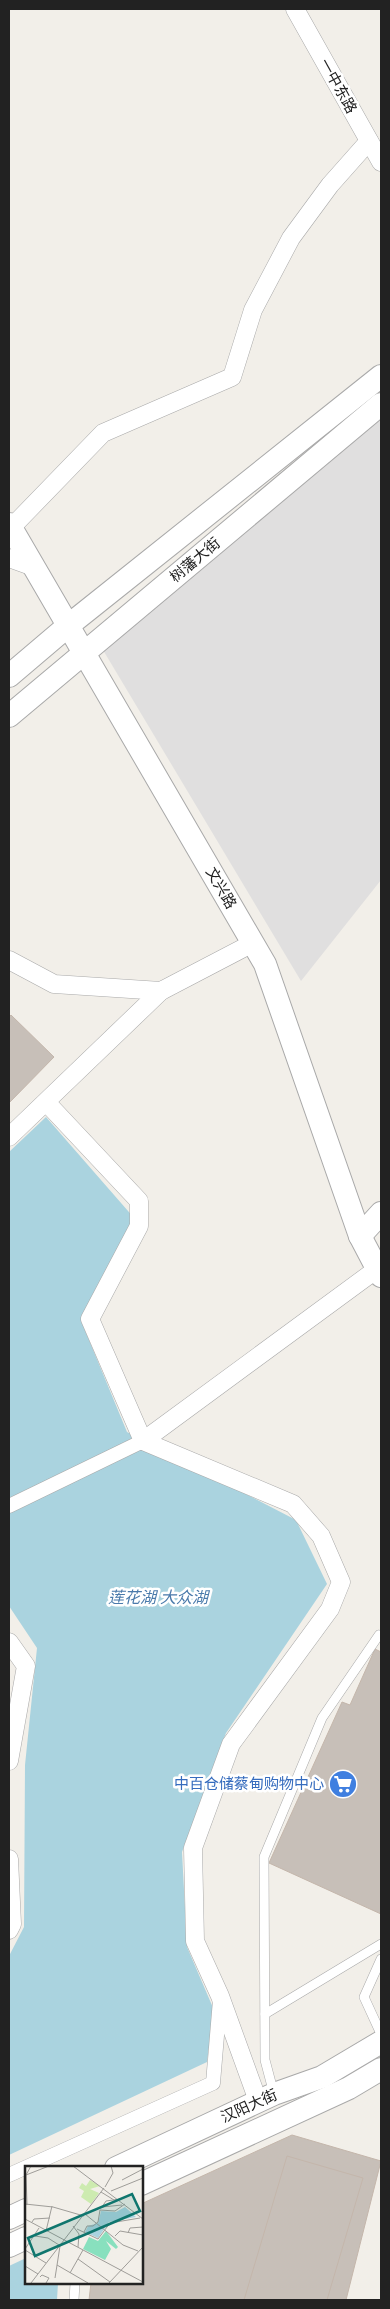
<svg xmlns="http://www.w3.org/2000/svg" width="390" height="2309" font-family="'Fira Sans','Noto Sans SC',sans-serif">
  <rect width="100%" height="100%" fill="#f2efe9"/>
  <polygon fill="#e0dfdf" points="380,419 381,880 301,981 103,650"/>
  <g fill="#aad3df">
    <polygon points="46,1117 135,1219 82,1323 127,1432 296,1520 327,1584 226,1733 182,1852 187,1947 214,2010 207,2062 9,2155 9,1956 24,1927 25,1765 37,1648 9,1606 9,1152"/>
    <polygon points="26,2258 26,2283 58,2283 57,2300 9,2300 9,2266"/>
  </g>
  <g fill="#c7bfb8" stroke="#c4b6ab">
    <polygon points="11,1015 54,1057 9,1103 9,1017"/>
    <polygon points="375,1649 381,1652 381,1914 269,1863 342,1702 350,1705"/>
    <polygon points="292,2135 381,2161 346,2300 89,2300 91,2283 141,2283 141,2204"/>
    <polygon points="287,2156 363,2178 327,2300 244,2300"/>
  </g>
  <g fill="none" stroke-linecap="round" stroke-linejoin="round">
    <defs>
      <g id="service">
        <polyline points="381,1959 364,1997 381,2034"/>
        <polyline points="265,2014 381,1944"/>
        <polyline points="274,2094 265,2060 264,1857 322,1718 379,1635 381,1636"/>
        <polyline points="74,2300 75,2283"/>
      </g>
      <g id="pedestrian">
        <polyline points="9,1506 143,1441"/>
        <polyline points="9,2175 213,2083 220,2000"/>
      </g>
      <g id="minor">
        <polyline points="295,9 381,162"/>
        <polyline points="11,528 103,433 232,377 253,310 291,238 330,185 369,141"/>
        <polyline points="9,558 34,567"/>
        <polyline points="9,960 54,984 161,991 253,943"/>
        <polyline points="47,1103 139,1201 139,1226 90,1319 143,1441 293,1504 321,1536 341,1582 330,1609 231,1744 193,1848 195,1941 220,1996 258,2101"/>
        <polyline points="9,1137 161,991"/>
        <polyline points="143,1441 377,1269"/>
        <polyline points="9,1642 26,1666 9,1761"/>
        <polyline points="9,1859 12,1924 9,1930"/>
      </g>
      <g id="tertiary">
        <polyline points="9,524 265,964 360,1236 381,1276"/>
        <polyline points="9,676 69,625 381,376"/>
        <polyline points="9,716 381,404"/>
        <polyline points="360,1236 381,1213"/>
        <polyline points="116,2168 274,2094 322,2077 381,2042"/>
        <polyline points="141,2184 349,2088 381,2069"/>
        <polyline points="9,2218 26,2210"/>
        <polyline points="9,2246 26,2238"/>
      </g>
    </defs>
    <use href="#service" stroke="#a9a9a9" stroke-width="10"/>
    <use href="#pedestrian" stroke="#a9a9a9" stroke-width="15"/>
    <use href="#minor" stroke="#a9a9a9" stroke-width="19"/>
    <use href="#tertiary" stroke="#a9a9a9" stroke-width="24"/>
    <use href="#service" stroke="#fff" stroke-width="9"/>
    <use href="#pedestrian" stroke="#fff" stroke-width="14"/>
    <use href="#minor" stroke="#fff" stroke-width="18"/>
    <use href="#tertiary" stroke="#fff" stroke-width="22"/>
  </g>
  <defs>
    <symbol id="supermarket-disc" viewBox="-11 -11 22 22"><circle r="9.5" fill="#3f7fe0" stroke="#fff"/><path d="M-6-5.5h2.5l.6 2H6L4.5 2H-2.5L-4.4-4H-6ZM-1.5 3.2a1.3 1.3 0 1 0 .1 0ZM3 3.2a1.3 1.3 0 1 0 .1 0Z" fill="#fff"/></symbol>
  </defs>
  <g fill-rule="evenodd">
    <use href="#supermarket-disc" x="327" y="1768" width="32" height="32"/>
  </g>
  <g text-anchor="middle" stroke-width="5" stroke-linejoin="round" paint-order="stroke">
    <g font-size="15" fill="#222" stroke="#fff">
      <text transform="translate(338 86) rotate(61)" y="5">一中东路</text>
      <text transform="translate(195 560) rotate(-40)" y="5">树藩大街</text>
      <text transform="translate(221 888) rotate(60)" y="5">文兴路</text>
      <text transform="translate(249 2106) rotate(-24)" y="5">汉阳大街</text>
    </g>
    <g font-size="15" fill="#366cbe" stroke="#fff" text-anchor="end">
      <text x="324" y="1789">中百仓储蔡甸购物中心</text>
    </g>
    <g font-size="16" font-style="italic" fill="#4a7aab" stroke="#fff">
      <text x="158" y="1603">莲花湖 大众湖</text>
    </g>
  </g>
  <g transform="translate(25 2166)">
    <rect width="118" height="118" fill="#f2efe9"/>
    <path d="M65 14 75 20 65 23 74 27 66 38 56 31 59 25 54 22 57 17 61 20Z" fill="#cdebb0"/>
    <path d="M81 65 93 81 91 83 81 75 86 83 80 94 58 83 64 71 73 75Z" fill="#88e0be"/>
    <path d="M100 41 111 51 84 56 73 72 60 66 63 60 73 57 76 45 91 46Z" fill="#aad3df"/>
    <path fill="none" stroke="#9f9d99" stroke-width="1" d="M48 0 118 53M1 9 24 0M97 14 118 3M80 21 88 7 86 0M86 25 118 12M76 26 89 34M95 33 81 35 77 41 97 39M0 38 28 41 59 50M2 39 1 9 6 0M60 48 98 79 113 85M0 53 118 116M7 56 9 53 25 52M48 60 54 68 53 81M52 63 73 73 85 57 115 52M21 65 27 40M59 66 62 60H68L73 56 75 44 90 45 100 38M103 67 105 62 118 61M10 70 23 72 34 79M90 70 95 65 118 69M0 83 14 62M0 84 21 97M53 93 85 116M32 99 63 117M0 100 13 108M45 107 58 84M15 111 17 109 24 112 21 117M30 112 35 80M6 117 79 22M84 117 118 81"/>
    <path fill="#0f766e" fill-opacity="0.15" stroke="#0f766e" stroke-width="2.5" d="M107 28 115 45 10 90 3 72Z"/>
    <rect width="118" height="118" fill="none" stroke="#222" stroke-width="2.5"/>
  </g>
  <rect width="390" height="2309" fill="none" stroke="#222222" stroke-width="20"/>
</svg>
